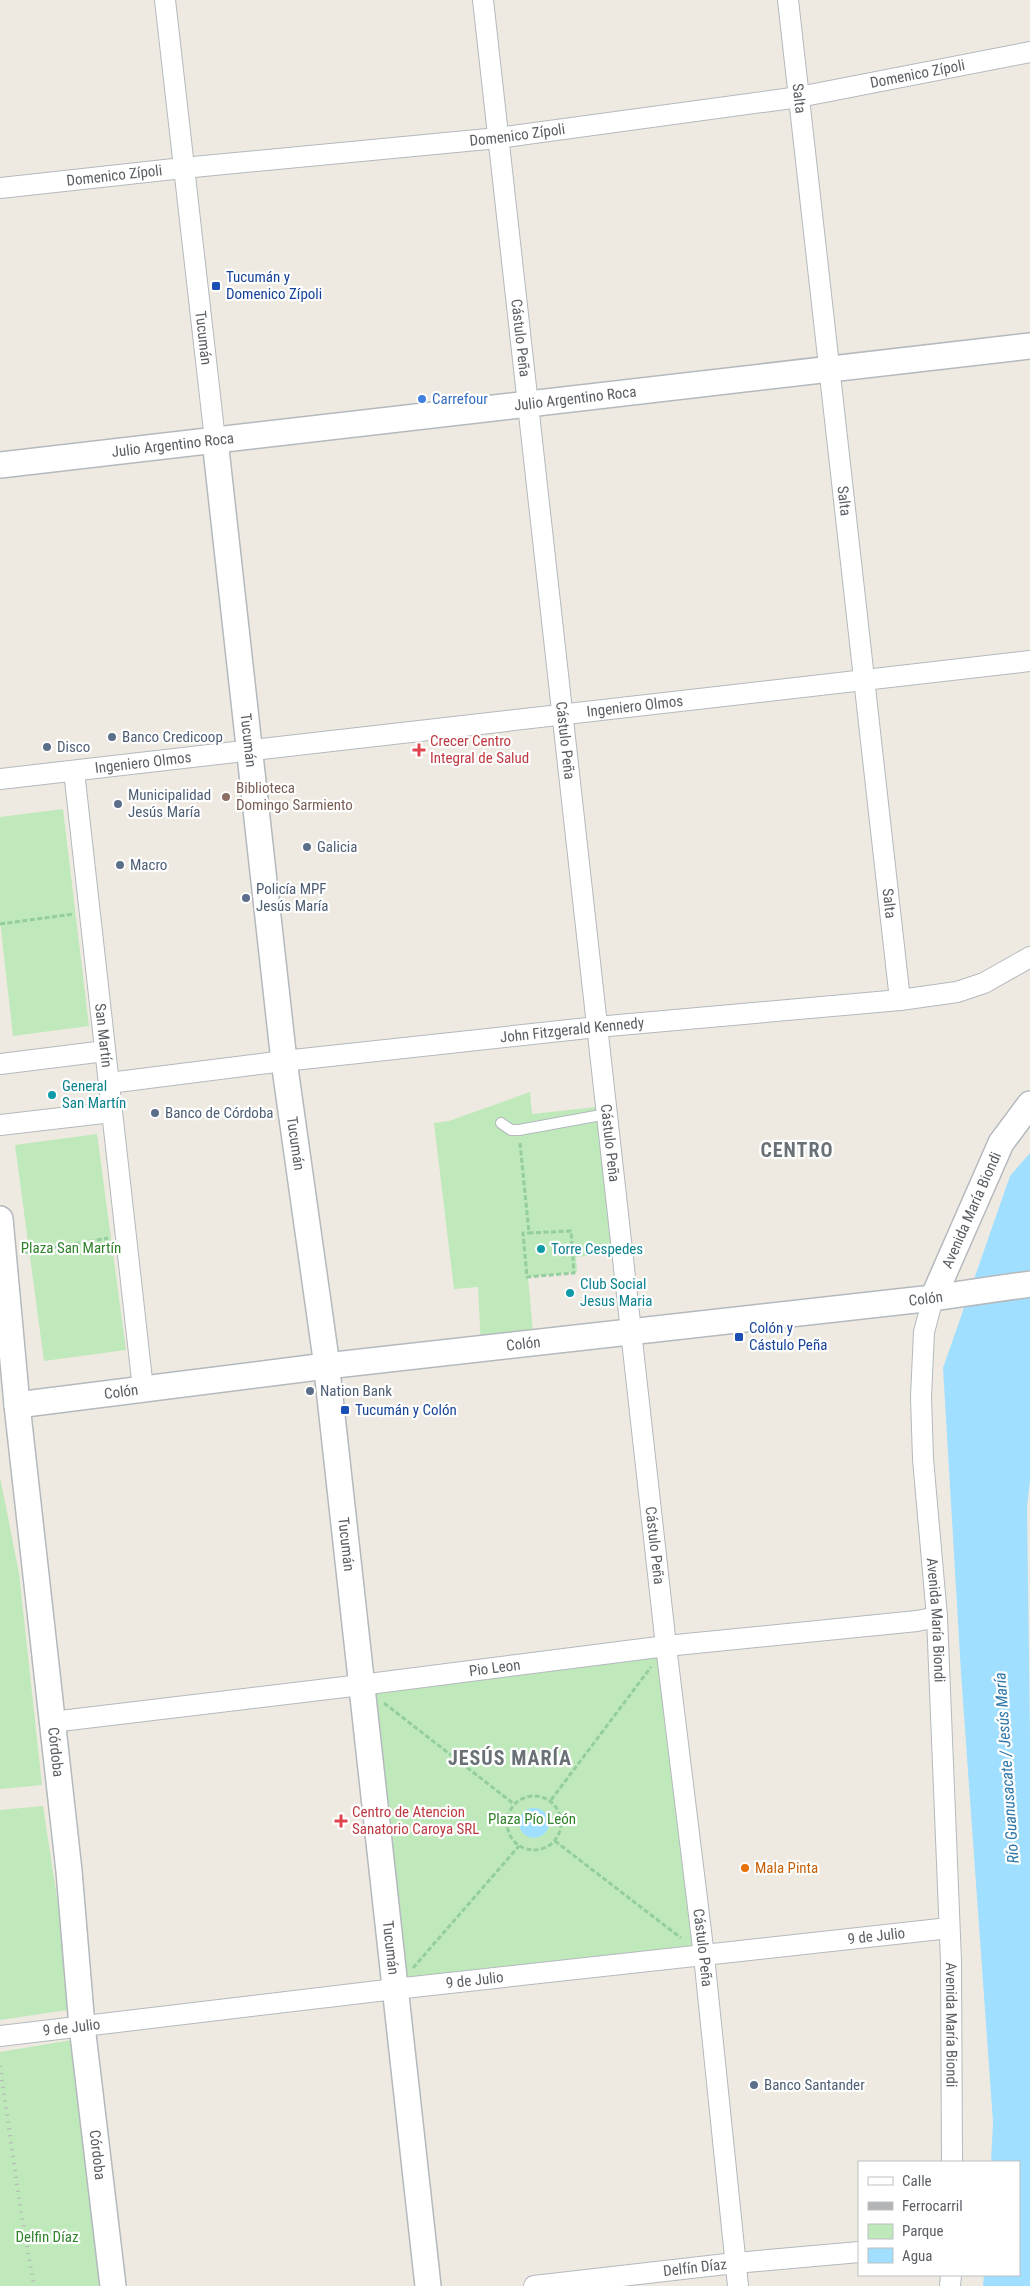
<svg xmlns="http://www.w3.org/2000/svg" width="1030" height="2286" font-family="'Roboto Condensed',sans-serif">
  <rect width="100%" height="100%" fill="#eeeae1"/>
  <g fill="#bfe9bb">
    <polygon points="63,809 89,1026 13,1036 0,921 0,817"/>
    <polygon points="530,1092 532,1114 606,1106 623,1253 576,1257 577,1272 528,1277 534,1343 481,1348 478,1287 454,1289 434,1123 449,1121"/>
    <polygon points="97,1134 126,1350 44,1361 15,1145"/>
    <polygon points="0,1477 19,1573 42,1785 0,1789"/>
    <polygon points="666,1646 704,1956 395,1989 361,1685"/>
    <polygon points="43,1806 74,2009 0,2020 0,1810"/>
    <polygon points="72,2040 101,2286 0,2286 0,2052"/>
  </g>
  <g fill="#a0dfff">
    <polygon points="1030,1153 1030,1480 1027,1507 1030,1734 1030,2286 983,2286 984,2275 1019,2275 1019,2162 991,2162 993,2122 961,1673 943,1368 1010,1176"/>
    <circle cx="534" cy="1823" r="15"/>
  </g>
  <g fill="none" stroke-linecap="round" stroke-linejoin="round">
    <defs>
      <polyline id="service" points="501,1123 511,1130 519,1130 607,1114"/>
      <g id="minor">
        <path id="s1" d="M165 0 215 440"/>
        <path id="s2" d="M483 0 666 1646 704 1956 738 2286"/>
        <path id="s3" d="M788 0 900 1000"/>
        <path id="s4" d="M0 188 183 168 498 138 799 97 1030 52"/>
        <path id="s5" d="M74 771 143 1389"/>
        <path id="s6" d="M0 779 1030 661"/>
        <polyline points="0,1064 105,1051"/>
        <path id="s7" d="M109 1083 284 1061 597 1027 900 1000 957 992 984 983 1030 957"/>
        <polyline points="0,1125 112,1112"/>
        <path id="s8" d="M933 1298 924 1332 921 1397 923 1459 937 1617 951 1961 952 2162"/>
        <path id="s9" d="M52 1722 361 1685 666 1646 917 1621 937 1617"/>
        <path id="s10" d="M0 2036 395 1989 949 1928"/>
        <path id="s11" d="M534 2286 735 2263 859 2252"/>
        <polyline points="950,2286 951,2275"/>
      </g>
      <g id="tertiary">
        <path id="s12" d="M215 440 284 1061 325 1352 428 2286"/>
        <path id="s13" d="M0 465 1030 346"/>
        <path id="s14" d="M0 1219 17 1405 69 1871 82 2026 113 2286"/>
        <path id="s15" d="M933 1298 1001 1143 1030 1104"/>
        <path id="s16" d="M17 1405 326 1366 933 1298 1030 1284"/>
      </g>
    </defs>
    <use href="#service" stroke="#b4b9bd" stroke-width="12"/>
    <use href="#minor" stroke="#b4b9bd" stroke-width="22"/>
    <use href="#tertiary" stroke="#b4b9bd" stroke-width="28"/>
    <g stroke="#94cd9e" stroke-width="3" stroke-dasharray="5 2.5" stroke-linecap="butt">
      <polyline points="0,924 74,914"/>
      <polyline points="520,1143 529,1233 571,1231 574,1273 527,1277 523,1233 529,1233"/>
      <polyline points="23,1253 108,1238"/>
      <polyline points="384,1703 514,1804"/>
      <circle cx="534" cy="1823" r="27"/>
      <polyline points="551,1800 651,1667"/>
      <polyline points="555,1841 681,1938"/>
      <polyline points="413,1968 519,1846"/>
    </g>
    <use href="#service" stroke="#fff" stroke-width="10"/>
    <use href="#minor" stroke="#fff" stroke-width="20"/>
    <use href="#tertiary" stroke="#fff" stroke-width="25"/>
    <polyline stroke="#b3b4b5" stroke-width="4" stroke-dasharray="1 6" stroke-linecap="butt" points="0,2066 20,2205 34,2286"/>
  </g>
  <g fill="#1a4fb4" stroke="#fff" stroke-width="2">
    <rect x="211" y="281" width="10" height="10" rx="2.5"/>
    <rect x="734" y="1332" width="10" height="10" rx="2.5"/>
    <rect x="340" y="1405" width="10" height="10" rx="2.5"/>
  </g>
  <circle fill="#3f7fe0" stroke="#fff" stroke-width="2" cx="422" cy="399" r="5"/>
  <g fill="#5c6f8a" stroke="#fff" stroke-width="2">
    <circle cx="112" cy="737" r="5"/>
    <circle cx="47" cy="747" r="5"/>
    <circle cx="118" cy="804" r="5"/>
    <circle cx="307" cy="847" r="5"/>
    <circle cx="120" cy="865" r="5"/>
    <circle cx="246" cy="898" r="5"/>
    <circle cx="155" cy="1113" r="5"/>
    <circle cx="310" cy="1391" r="5"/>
    <circle cx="754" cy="2085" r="5"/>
  </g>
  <g fill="#e0444e" stroke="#fff" stroke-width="2">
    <path d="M416.5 742.5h5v5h5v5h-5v5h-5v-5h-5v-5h5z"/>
    <path d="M338.5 1813.5h5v5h5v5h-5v5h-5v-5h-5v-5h5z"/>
  </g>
  <circle fill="#8d6e63" stroke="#fff" stroke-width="2" cx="226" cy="797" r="5"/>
  <g fill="#0f9aa8" stroke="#fff" stroke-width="2">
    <circle cx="52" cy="1095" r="5"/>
    <circle cx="541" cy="1249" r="5"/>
    <circle cx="570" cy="1293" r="5"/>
  </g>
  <circle fill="#e8710a" stroke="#fff" stroke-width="2" cx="745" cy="1868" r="5"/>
  <g text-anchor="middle" stroke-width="4.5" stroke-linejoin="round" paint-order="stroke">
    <g font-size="15" fill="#5a5f64" stroke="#fff">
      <text dy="5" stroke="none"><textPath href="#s4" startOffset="925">Domenico Zípoli</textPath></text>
      <text dy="5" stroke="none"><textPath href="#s3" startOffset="99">Salta</textPath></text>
      <text dy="5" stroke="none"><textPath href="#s4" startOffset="520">Domenico Zípoli</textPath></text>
      <text dy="5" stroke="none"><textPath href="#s4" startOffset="115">Domenico Zípoli</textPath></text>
      <text dy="5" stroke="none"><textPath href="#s1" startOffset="340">Tucumán</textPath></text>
      <text dy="5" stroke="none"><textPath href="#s2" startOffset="340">Cástulo Peña</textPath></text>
      <text dy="5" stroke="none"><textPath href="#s13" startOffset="579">Julio Argentino Roca</textPath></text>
      <text dy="5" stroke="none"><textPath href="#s13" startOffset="174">Julio Argentino Roca</textPath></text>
      <text dy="5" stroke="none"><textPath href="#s3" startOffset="504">Salta</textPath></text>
      <text dy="5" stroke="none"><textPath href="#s6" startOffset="639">Ingeniero Olmos</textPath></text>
      <text dy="5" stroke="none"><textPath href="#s12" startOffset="302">Tucumán</textPath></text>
      <text dy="5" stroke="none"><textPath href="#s2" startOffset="745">Cástulo Peña</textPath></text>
      <text dy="5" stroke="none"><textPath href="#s6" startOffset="144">Ingeniero Olmos</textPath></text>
      <text dy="5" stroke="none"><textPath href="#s3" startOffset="909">Salta</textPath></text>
      <text dy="5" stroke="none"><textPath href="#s7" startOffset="466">John Fitzgerald Kennedy</textPath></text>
      <text dy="5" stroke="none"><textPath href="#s5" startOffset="266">San Martín</textPath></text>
      <text dy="5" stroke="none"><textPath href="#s12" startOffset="708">Tucumán</textPath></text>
      <text dy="5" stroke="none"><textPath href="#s2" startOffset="1150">Cástulo Peña</textPath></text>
      <text dy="5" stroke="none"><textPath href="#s15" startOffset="96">Avenida María Biondi</textPath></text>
      <text dy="5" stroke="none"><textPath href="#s16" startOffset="915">Colón</textPath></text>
      <text dy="5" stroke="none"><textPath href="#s16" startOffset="510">Colón</textPath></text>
      <text dy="5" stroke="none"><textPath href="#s16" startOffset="105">Colón</textPath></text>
      <text dy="5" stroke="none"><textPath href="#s12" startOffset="1112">Tucumán</textPath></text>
      <text dy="5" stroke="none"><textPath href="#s2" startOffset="1555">Cástulo Peña</textPath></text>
      <text dy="5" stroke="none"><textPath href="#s8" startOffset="324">Avenida María Biondi</textPath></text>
      <text dy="5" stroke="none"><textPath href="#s9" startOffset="446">Pio Leon</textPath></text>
      <text dy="5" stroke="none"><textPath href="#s14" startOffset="536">Córdoba</textPath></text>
      <text dy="5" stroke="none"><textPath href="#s10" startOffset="882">9 de Julio</textPath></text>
      <text dy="5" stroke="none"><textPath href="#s12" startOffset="1518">Tucumán</textPath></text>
      <text dy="5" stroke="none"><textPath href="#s2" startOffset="1960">Cástulo Peña</textPath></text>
      <text dy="5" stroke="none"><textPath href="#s10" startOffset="478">9 de Julio</textPath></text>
      <text dy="5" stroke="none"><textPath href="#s8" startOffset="729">Avenida María Biondi</textPath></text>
      <text dy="5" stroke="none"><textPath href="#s10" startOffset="72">9 de Julio</textPath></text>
      <text dy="5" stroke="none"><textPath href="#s14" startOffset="941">Córdoba</textPath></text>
      <text dy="5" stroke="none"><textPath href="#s11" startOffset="162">Delfín Díaz</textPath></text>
    </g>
    <g font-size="15" fill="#164399" stroke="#fff" text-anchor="start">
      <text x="226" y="282">Tucumán y<tspan x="226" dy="17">Domenico Zípoli</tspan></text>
      <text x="749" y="1333">Colón y<tspan x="749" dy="17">Cástulo Peña</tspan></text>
      <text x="355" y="1415">Tucumán y Colón</text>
    </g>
    <g font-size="15" fill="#366cbe" stroke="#fff" text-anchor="start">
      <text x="432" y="404">Carrefour</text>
    </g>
    <g font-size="15" fill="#4e5e75" stroke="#fff" text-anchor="start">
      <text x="122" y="742">Banco Credicoop</text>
      <text x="57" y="752">Disco</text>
      <text x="128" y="800">Municipalidad<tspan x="128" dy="17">Jesús María</tspan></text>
      <text x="317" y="852">Galicia</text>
      <text x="130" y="870">Macro</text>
      <text x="256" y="894">Policía MPF<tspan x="256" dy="17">Jesús María</tspan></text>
      <text x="165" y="1118">Banco de Córdoba</text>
      <text x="320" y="1396">Nation Bank</text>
      <text x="764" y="2090">Banco Santander</text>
    </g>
    <g font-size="15" fill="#be3a42" stroke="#fff" text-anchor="start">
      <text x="430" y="746">Crecer Centro<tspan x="430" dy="17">Integral de Salud</tspan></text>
      <text x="352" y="1817">Centro de Atencion<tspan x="352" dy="17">Sanatorio Caroya SRL</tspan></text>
    </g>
    <g font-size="15" fill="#785e54" stroke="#fff" text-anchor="start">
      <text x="236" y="793">Biblioteca<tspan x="236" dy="17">Domingo Sarmiento</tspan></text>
    </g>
    <g font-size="15" fill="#0d838f" stroke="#fff" text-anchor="start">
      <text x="62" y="1091">General<tspan x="62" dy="17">San Martín</tspan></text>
      <text x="551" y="1254">Torre Cespedes</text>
      <text x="580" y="1289">Club Social<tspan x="580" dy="17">Jesus Maria</tspan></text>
    </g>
    <g font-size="15" fill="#30822b" stroke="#fff">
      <text x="71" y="1253">Plaza San Martín</text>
      <text x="532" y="1824">Plaza Pío León</text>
      <text x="47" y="2242">Delfin Díaz</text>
    </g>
    <g font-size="15" fill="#c56008" stroke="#fff" text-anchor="start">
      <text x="755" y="1873">Mala Pinta</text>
    </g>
    <g font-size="16" font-style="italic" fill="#2f77a8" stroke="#fff">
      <text transform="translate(1006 1768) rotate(-94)" y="6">Río Guanusacate / Jesús María</text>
    </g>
    <g font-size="20" font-weight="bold" letter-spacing="1" fill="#6a7176" stroke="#fff">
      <text x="797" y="1157">CENTRO</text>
      <text x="510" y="1765">JESÚS MARÍA</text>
    </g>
  </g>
  <rect x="858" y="2161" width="162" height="115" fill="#ffffff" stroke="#bdbfc1"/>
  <rect x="868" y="2177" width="25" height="8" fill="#ffffff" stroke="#bdbfc1"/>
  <text x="902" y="2186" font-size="15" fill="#5a5f64">Calle</text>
  <rect x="868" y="2202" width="25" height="8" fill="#b3b4b5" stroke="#bdbfc1"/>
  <text x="902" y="2211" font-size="15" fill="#5a5f64">Ferrocarril</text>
  <rect x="868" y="2224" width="25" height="15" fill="#bfe9bb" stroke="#bdbfc1"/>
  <text x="902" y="2236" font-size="15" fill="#5a5f64">Parque</text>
  <rect x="868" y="2248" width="25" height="15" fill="#a0dfff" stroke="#bdbfc1"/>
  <text x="902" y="2261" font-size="15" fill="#5a5f64">Agua</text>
</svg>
